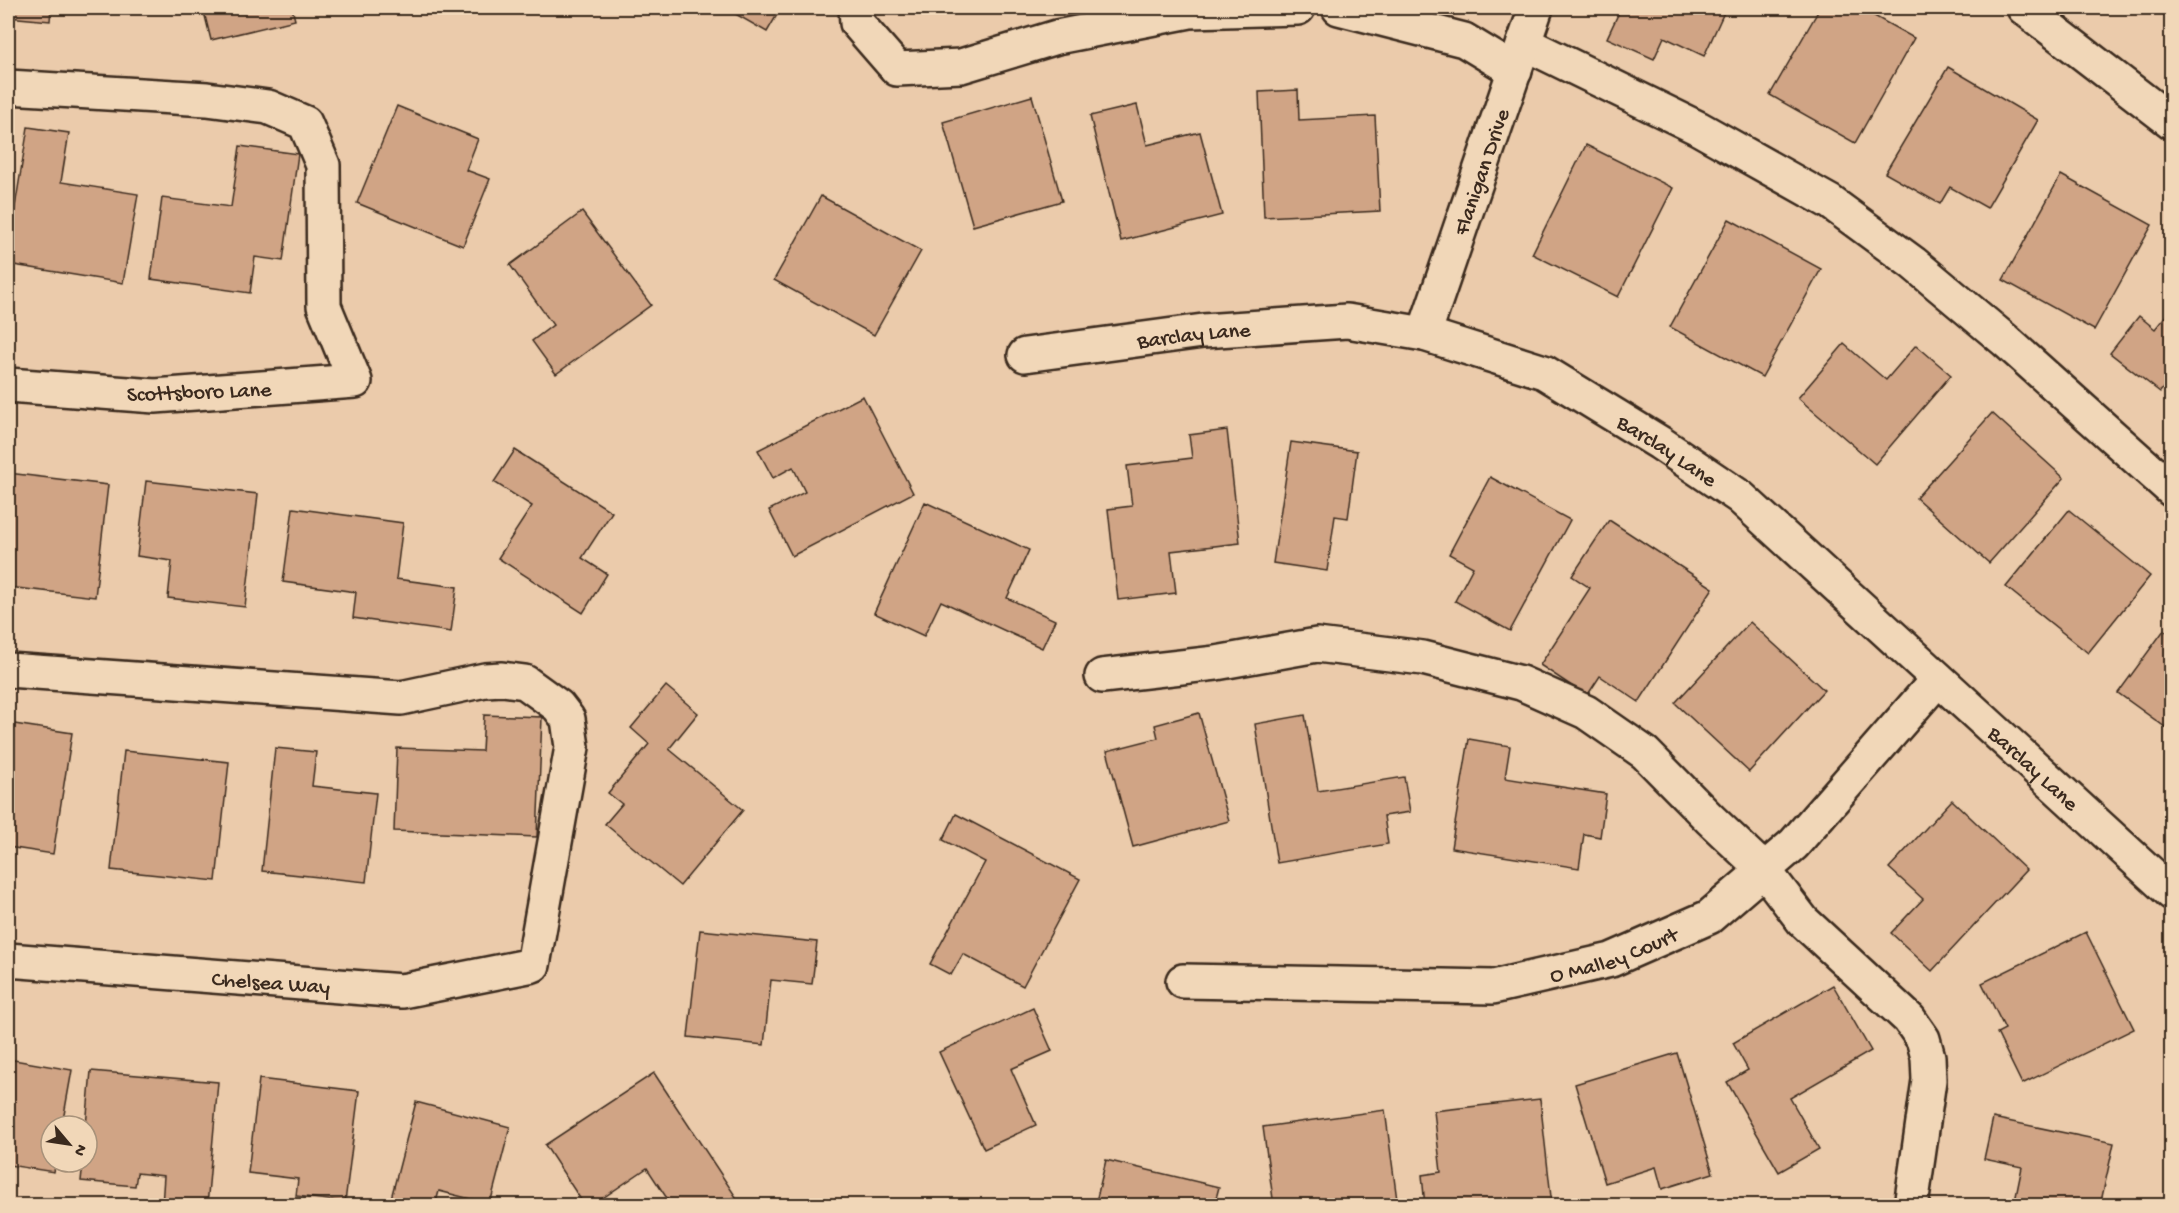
<svg xmlns="http://www.w3.org/2000/svg" width="2179" height="1213" font-family="'Gochi Hand',sans-serif">
  <rect width="100%" height="100%" fill="#ebcbab"/>
  <filter id="ink" filterUnits="userSpaceOnUse"><feTurbulence type="fractalNoise" baseFrequency=".0167" numOctaves="2"/><feDisplacementMap in="SourceGraphic" scale="12" xChannelSelector="R" yChannelSelector="G"/><feConvolveMatrix kernelMatrix="1 2 1 2 8 2 1 2 1" color-interpolation-filters="sRGB"/></filter>
  <g filter="url(#ink)">
    <g fill="#d0a485" stroke="#3b2a1e" stroke-width="1.5">
      <polygon points="8,8 51,8 50,21 8,17"/>
      <polygon points="203,8 292,8 295,20 211,40"/>
      <polygon points="725,8 781,8 767,32"/>
      <polygon points="1621,8 1726,8 1704,56 1664,37 1654,59 1607,38"/>
      <polygon points="1820,8 1860,8 1914,38 1855,143 1770,95"/>
      <polygon points="1948,67 2038,120 1987,208 1950,187 1940,204 1885,173"/>
      <polygon points="1298,90 1299,120 1375,116 1380,211 1264,217 1259,92"/>
      <polygon points="1032,96 1062,201 973,226 943,122"/>
      <polygon points="1137,105 1147,145 1200,132 1222,215 1121,241 1090,116"/>
      <polygon points="397,106 478,139 466,170 490,179 463,246 357,203"/>
      <polygon points="28,127 69,133 61,182 138,194 123,283 8,264 8,250"/>
      <polygon points="1586,145 1673,188 1618,297 1532,254"/>
      <polygon points="240,146 298,154 283,261 255,257 250,293 151,279 162,198 231,207"/>
      <polygon points="2061,175 2152,225 2094,330 2003,280"/>
      <polygon points="821,196 921,251 874,335 774,280"/>
      <polygon points="582,212 651,305 556,374 532,341 553,325 510,265"/>
      <polygon points="1729,219 1821,269 1762,377 1670,327"/>
      <polygon points="2172,308 2172,377 2160,392 2110,353 2139,316 2155,329"/>
      <polygon points="1844,344 1886,380 1916,345 1951,375 1875,464 1798,398"/>
      <polygon points="863,396 913,493 792,556 769,510 805,492 793,467 773,478 758,450"/>
      <polygon points="1992,413 2064,478 1989,563 1916,498"/>
      <polygon points="1227,430 1240,543 1171,551 1176,593 1118,600 1108,509 1132,506 1127,466 1192,458 1189,435"/>
      <polygon points="1291,442 1357,451 1348,518 1335,516 1327,571 1273,563"/>
      <polygon points="515,450 612,512 582,558 607,574 583,613 498,558 532,506 494,482"/>
      <polygon points="8,473 108,485 95,597 8,587"/>
      <polygon points="1490,477 1570,520 1510,631 1455,601 1473,567 1449,554"/>
      <polygon points="146,481 258,494 245,607 168,598 172,561 137,556"/>
      <polygon points="925,502 1029,550 1007,598 1055,620 1042,648 941,601 924,636 874,613"/>
      <polygon points="293,508 403,523 396,579 457,587 451,632 353,618 356,592 283,582"/>
      <polygon points="2069,510 2150,576 2088,653 2006,587"/>
      <polygon points="1609,520 1713,588 1639,702 1600,676 1587,696 1540,665 1590,588 1572,576"/>
      <polygon points="1750,622 1824,690 1749,772 1675,703"/>
      <polygon points="2164,630 2172,636 2172,732 2118,693"/>
      <polygon points="666,686 698,713 669,749 743,810 680,886 605,824 622,804 608,793 649,744 631,728"/>
      <polygon points="1199,713 1229,821 1133,847 1107,751 1158,738 1155,725"/>
      <polygon points="484,715 542,717 537,837 394,831 397,748 482,751"/>
      <polygon points="1305,715 1318,791 1404,777 1410,812 1384,816 1388,844 1277,863 1255,724"/>
      <polygon points="8,723 72,733 53,854 8,847"/>
      <polygon points="1469,739 1510,746 1505,778 1606,794 1600,837 1584,834 1579,868 1451,848"/>
      <polygon points="275,748 316,752 312,786 376,793 366,882 262,871"/>
      <polygon points="124,751 229,762 216,881 111,870"/>
      <polygon points="1952,800 2026,870 1932,971 1891,933 1923,899 1889,868"/>
      <polygon points="956,814 1080,879 1023,986 963,954 951,975 930,964 985,862 943,840"/>
      <polygon points="700,930 817,942 812,984 771,980 764,1045 688,1037"/>
      <polygon points="2086,932 2134,1029 2022,1084 1997,1033 2005,1029 1982,983"/>
      <polygon points="1833,985 1871,1051 1790,1098 1819,1149 1779,1172 1727,1082 1748,1070 1733,1043"/>
      <polygon points="1033,1008 1052,1051 1011,1069 1036,1125 984,1149 939,1052"/>
      <polygon points="1677,1053 1713,1173 1662,1189 1656,1167 1605,1183 1575,1084"/>
      <polygon points="8,1059 72,1070 62,1126 51,1126 51,1162 56,1162 54,1172 9,1165 8,1173"/>
      <polygon points="91,1071 218,1082 207,1206 162,1206 164,1176 137,1173 135,1186 81,1181 83,1162 87,1162 86,1126"/>
      <polygon points="654,1073 736,1197 723,1206 672,1206 647,1168 591,1206 585,1206 545,1145"/>
      <polygon points="259,1079 359,1091 345,1202 296,1196 298,1179 248,1173"/>
      <polygon points="1540,1099 1552,1206 1425,1206 1422,1175 1441,1172 1434,1111"/>
      <polygon points="416,1102 510,1127 490,1204 439,1191 435,1206 389,1206"/>
      <polygon points="1385,1110 1397,1200 1357,1206 1274,1206 1263,1127"/>
      <polygon points="1993,1118 2114,1143 2100,1206 2014,1206 2022,1167 1984,1159"/>
      <polygon points="1106,1160 1219,1187 1214,1206 1095,1206"/>
    </g>
    <g fill="none" stroke-linecap="round" stroke-linejoin="round">
      <defs>
        <g id="minor">
          <polyline points="856,8 857,23 897,69 961,66 1057,37 1190,11 1298,8"/>
          <polyline points="1339,8 1464,40 1515,71"/>
          <polyline points="2024,8 2172,122"/>
          <polyline points="1524,43 1698,128 1830,202 1913,263 2006,341 2172,490"/>
          <polyline points="8,87 207,99 268,107 305,123 323,165 324,306 355,381 155,396 8,385"/>
          <path id="s1" d="M1424 334 1536 8"/>
          <path id="s2" d="M1025 355 1203 331 1347 321 1424 334 1544 372 1660 443 1740 497 2172 893"/>
          <polyline points="8,670 401,698 485,680 502,679 525,682 558,706 568,719 572,747 533,965 402,991 8,960"/>
          <polyline points="1102,676 1216,663 1317,645 1423,658 1521,683 1586,712 1645,753 1710,819 1764,870 1803,921 1909,1019 1923,1039 1928,1057 1929,1080 1911,1206"/>
          <path id="s3" d="M1183 981 1493 987 1611 960 1709 917 1794 844 1938 679"/>
        </g>
      </defs>
      <use href="#minor" stroke="#3b2a1e" stroke-width="38"/>
      <use href="#minor" stroke="#f1d7b8" stroke-width="33"/>
    </g>
  </g>
  <g text-anchor="middle" stroke-width="4.5" stroke-linejoin="round" paint-order="stroke">
    <g font-size="22" fill="#3b2a1e" stroke="#f1d7b8">
      <text dy="8" stroke="none"><textPath href="#s1" startOffset="172">Flanigan Drive</textPath></text>
      <text dy="8" stroke="none"><textPath href="#s2" startOffset="170">Barclay Lane</textPath></text>
      <text transform="translate(199 390) rotate(-2)" y="8">Scottsboro Lane</text>
      <text dy="8" stroke="none"><textPath href="#s2" startOffset="674">Barclay Lane</textPath></text>
      <text dy="8" stroke="none"><textPath href="#s2" startOffset="1160">Barclay Lane</textPath></text>
      <text dy="8" stroke="none"><textPath href="#s3" startOffset="435">O Malley Court</textPath></text>
      <text transform="translate(271 981) rotate(4)" y="8">Chelsea Way</text>
    </g>
  </g>
  <rect width="2179" height="1213" fill="none" stroke="#f1d7b8" stroke-width="30"/>
  <rect x="15" y="15" width="2149" height="1183" fill="none" stroke="#3b2a1e" stroke-width="2" filter="url(#ink)"/>
  <g transform="translate(69 1144) rotate(119)"><circle r="28" fill="#f1d7b8" stroke="#a8927a" stroke-width="1.5"/>
  <path d="M0-4.5L10 22L0 15L-10 22Z" fill="#3b2a1e"/>
  <text y="-9" font-size="16" font-weight="bold" text-anchor="middle" fill="#3b2a1e">N</text>
  </g>
</svg>
